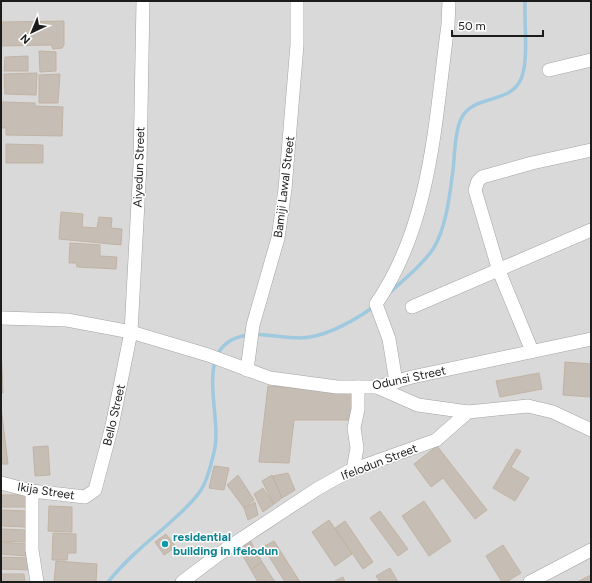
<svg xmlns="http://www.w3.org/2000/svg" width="592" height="583" font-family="Figtree,sans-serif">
  <rect width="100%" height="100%" fill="#eeebe1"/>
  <rect fill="#dad9d9" x="1" y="1" width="590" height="581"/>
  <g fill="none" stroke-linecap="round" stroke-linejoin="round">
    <g stroke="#9ec9df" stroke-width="3.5">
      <path d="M388 294C403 280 422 266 433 249 446 229 450 194 453 170 455 155 454 134 461 119 472 94 510 105 521 79 529 61 524 22 525 1"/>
      <path d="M255 334C270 335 286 338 301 338 326 337 355 320 375 306"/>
      <path d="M108 582C124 562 145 544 165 527 177 516 192 504 201 490 208 480 211 464 214 452 224 415 189 343 248 335"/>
    </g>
  </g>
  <g fill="#c6beb4" stroke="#c1b3a3">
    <polygon points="64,21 64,45 62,48 53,49 51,45 1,46 1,22"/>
    <polygon points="39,51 56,52 56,71 40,72"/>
    <polygon points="28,56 28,71 4,71 5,57"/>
    <polygon points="37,73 36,95 5,94 4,74"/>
    <polygon points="60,74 58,103 39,103 39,75"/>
    <polygon points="1,102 35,103 35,106 63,107 62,136 6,135 6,128 1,128"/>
    <polygon points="6,144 43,145 43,163 6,163"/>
    <polygon points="61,212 83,214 82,227 97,228 99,217 112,218 111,228 122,229 121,245 59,239"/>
    <polygon points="70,243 100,245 100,256 117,257 116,269 77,267 76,263 69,263"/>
    <polygon points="1,346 3,393 1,393"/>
    <polygon points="565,362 591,364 591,397 563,395"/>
    <polygon points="539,373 542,389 500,397 496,381"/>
    <polygon points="268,386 354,392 352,420 294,420 289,463 259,462"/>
    <polygon points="1,407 8,464 1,464"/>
    <polygon points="48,446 50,475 35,476 33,447"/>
    <polygon points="437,446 487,510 475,519 443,478 431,487 414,464"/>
    <polygon points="516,449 521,451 511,467 529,478 515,501 493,488"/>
    <polygon points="214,466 229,468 224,490 209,488"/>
    <polygon points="288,473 295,490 282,498 273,476"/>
    <polygon points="238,475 254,500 244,508 227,485"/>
    <polygon points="272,475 282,498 274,504 262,481"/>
    <polygon points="263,488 274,504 263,512 254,494"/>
    <rect x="1" y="495" width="25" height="12"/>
    <polygon points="424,501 451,541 429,556 402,516"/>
    <polygon points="255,502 258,515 248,520 244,508"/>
    <polygon points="49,506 72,507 72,532 48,531"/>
    <polygon points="1,510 27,511 26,527 1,526"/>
    <polygon points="380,511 408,549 398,556 370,518"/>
    <polygon points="329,520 352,554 335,566 312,532"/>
    <polygon points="345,521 373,562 363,569 335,528"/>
    <polygon points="1,529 25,530 25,542 1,541"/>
    <polygon points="53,533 76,534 76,553 68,553 67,560 52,560"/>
    <polygon points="166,534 176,547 164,555 155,542"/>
    <polygon points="250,540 262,562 251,570 239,549"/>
    <polygon points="274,541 300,582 285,582 263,547"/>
    <polygon points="1,542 27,544 26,556 1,554"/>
    <polygon points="503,545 521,573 506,582 502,582 486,556"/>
    <polygon points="1,557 30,558 30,570 1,569"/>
    <polygon points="56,561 97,564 96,582 54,582"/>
    <polygon points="262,562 275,582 258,582 251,570"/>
    <polygon points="390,568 398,582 380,582 376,576"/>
    <polygon points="1,574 24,574 25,582 1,582"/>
    <polygon points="591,575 591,582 577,582"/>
    <polygon points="343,577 345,582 333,582"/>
  </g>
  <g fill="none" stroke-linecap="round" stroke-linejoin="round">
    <defs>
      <g id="minor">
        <polyline points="549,70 591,60"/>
        <polyline points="412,307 591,230"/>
        <polyline points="1,318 67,320 131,332 208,355 270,378 337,387 377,387 412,377 591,339"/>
        <polyline points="532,351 499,271 475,190 478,181 482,177 532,163 591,150"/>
        <polyline points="247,370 253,325 278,238 285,189 297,45 297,1"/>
        <path d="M396 382 389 339 376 304C432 223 435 119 448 25L449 1"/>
        <polyline points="377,387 418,405 468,412"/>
        <polyline points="353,470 357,448 354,428 358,409 358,387"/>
        <polyline points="1,483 32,491 85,497 95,490 112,426 131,332 140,165 143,1"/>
        <polyline points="32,491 32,550 37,582"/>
        <polyline points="182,582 226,549 317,489 349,471 436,440 468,412 528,406 553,412 591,430"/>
        <polyline points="530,582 591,550"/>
      </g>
    </defs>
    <use href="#minor" stroke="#a3a3a3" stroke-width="14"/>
    <use href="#minor" stroke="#fff" stroke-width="13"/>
  </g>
  <circle fill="#0f9aa8" stroke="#fff" stroke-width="1.5" cx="165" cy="544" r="4"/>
  <g text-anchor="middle" stroke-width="3" stroke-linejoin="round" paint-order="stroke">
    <g font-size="12" fill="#1c1c1c" stroke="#fff">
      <text transform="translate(139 167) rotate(-88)" y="4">Aiyedun Street</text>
      <text transform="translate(284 187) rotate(-83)" y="4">Bamiji Lawal Street</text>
      <text transform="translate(409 378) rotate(-12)" y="4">Odunsi Street</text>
      <text transform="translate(114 415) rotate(-77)" y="4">Bello Street</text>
      <text transform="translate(379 462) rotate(-21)" y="4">Ifelodun Street</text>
      <text transform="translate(46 491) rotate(9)" y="4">Ikija Street</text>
    </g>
    <g font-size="12" font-weight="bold" fill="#0d838f" stroke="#fff" text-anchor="start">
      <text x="173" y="541">residential<tspan x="173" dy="14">building in ifelodun</tspan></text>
    </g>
  </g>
  <rect width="592" height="583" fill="none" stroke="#1c1c1c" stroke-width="4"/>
  <g transform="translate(32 32) rotate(224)" stroke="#ffffff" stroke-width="3" paint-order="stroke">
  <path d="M0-3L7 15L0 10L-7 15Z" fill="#1c1c1c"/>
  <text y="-6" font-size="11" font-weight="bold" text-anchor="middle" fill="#1c1c1c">N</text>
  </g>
  <path d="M452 30v6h91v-6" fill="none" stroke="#1c1c1c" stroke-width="2"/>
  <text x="458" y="30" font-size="12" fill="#1c1c1c" stroke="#ffffff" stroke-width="3" paint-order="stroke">50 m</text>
</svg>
